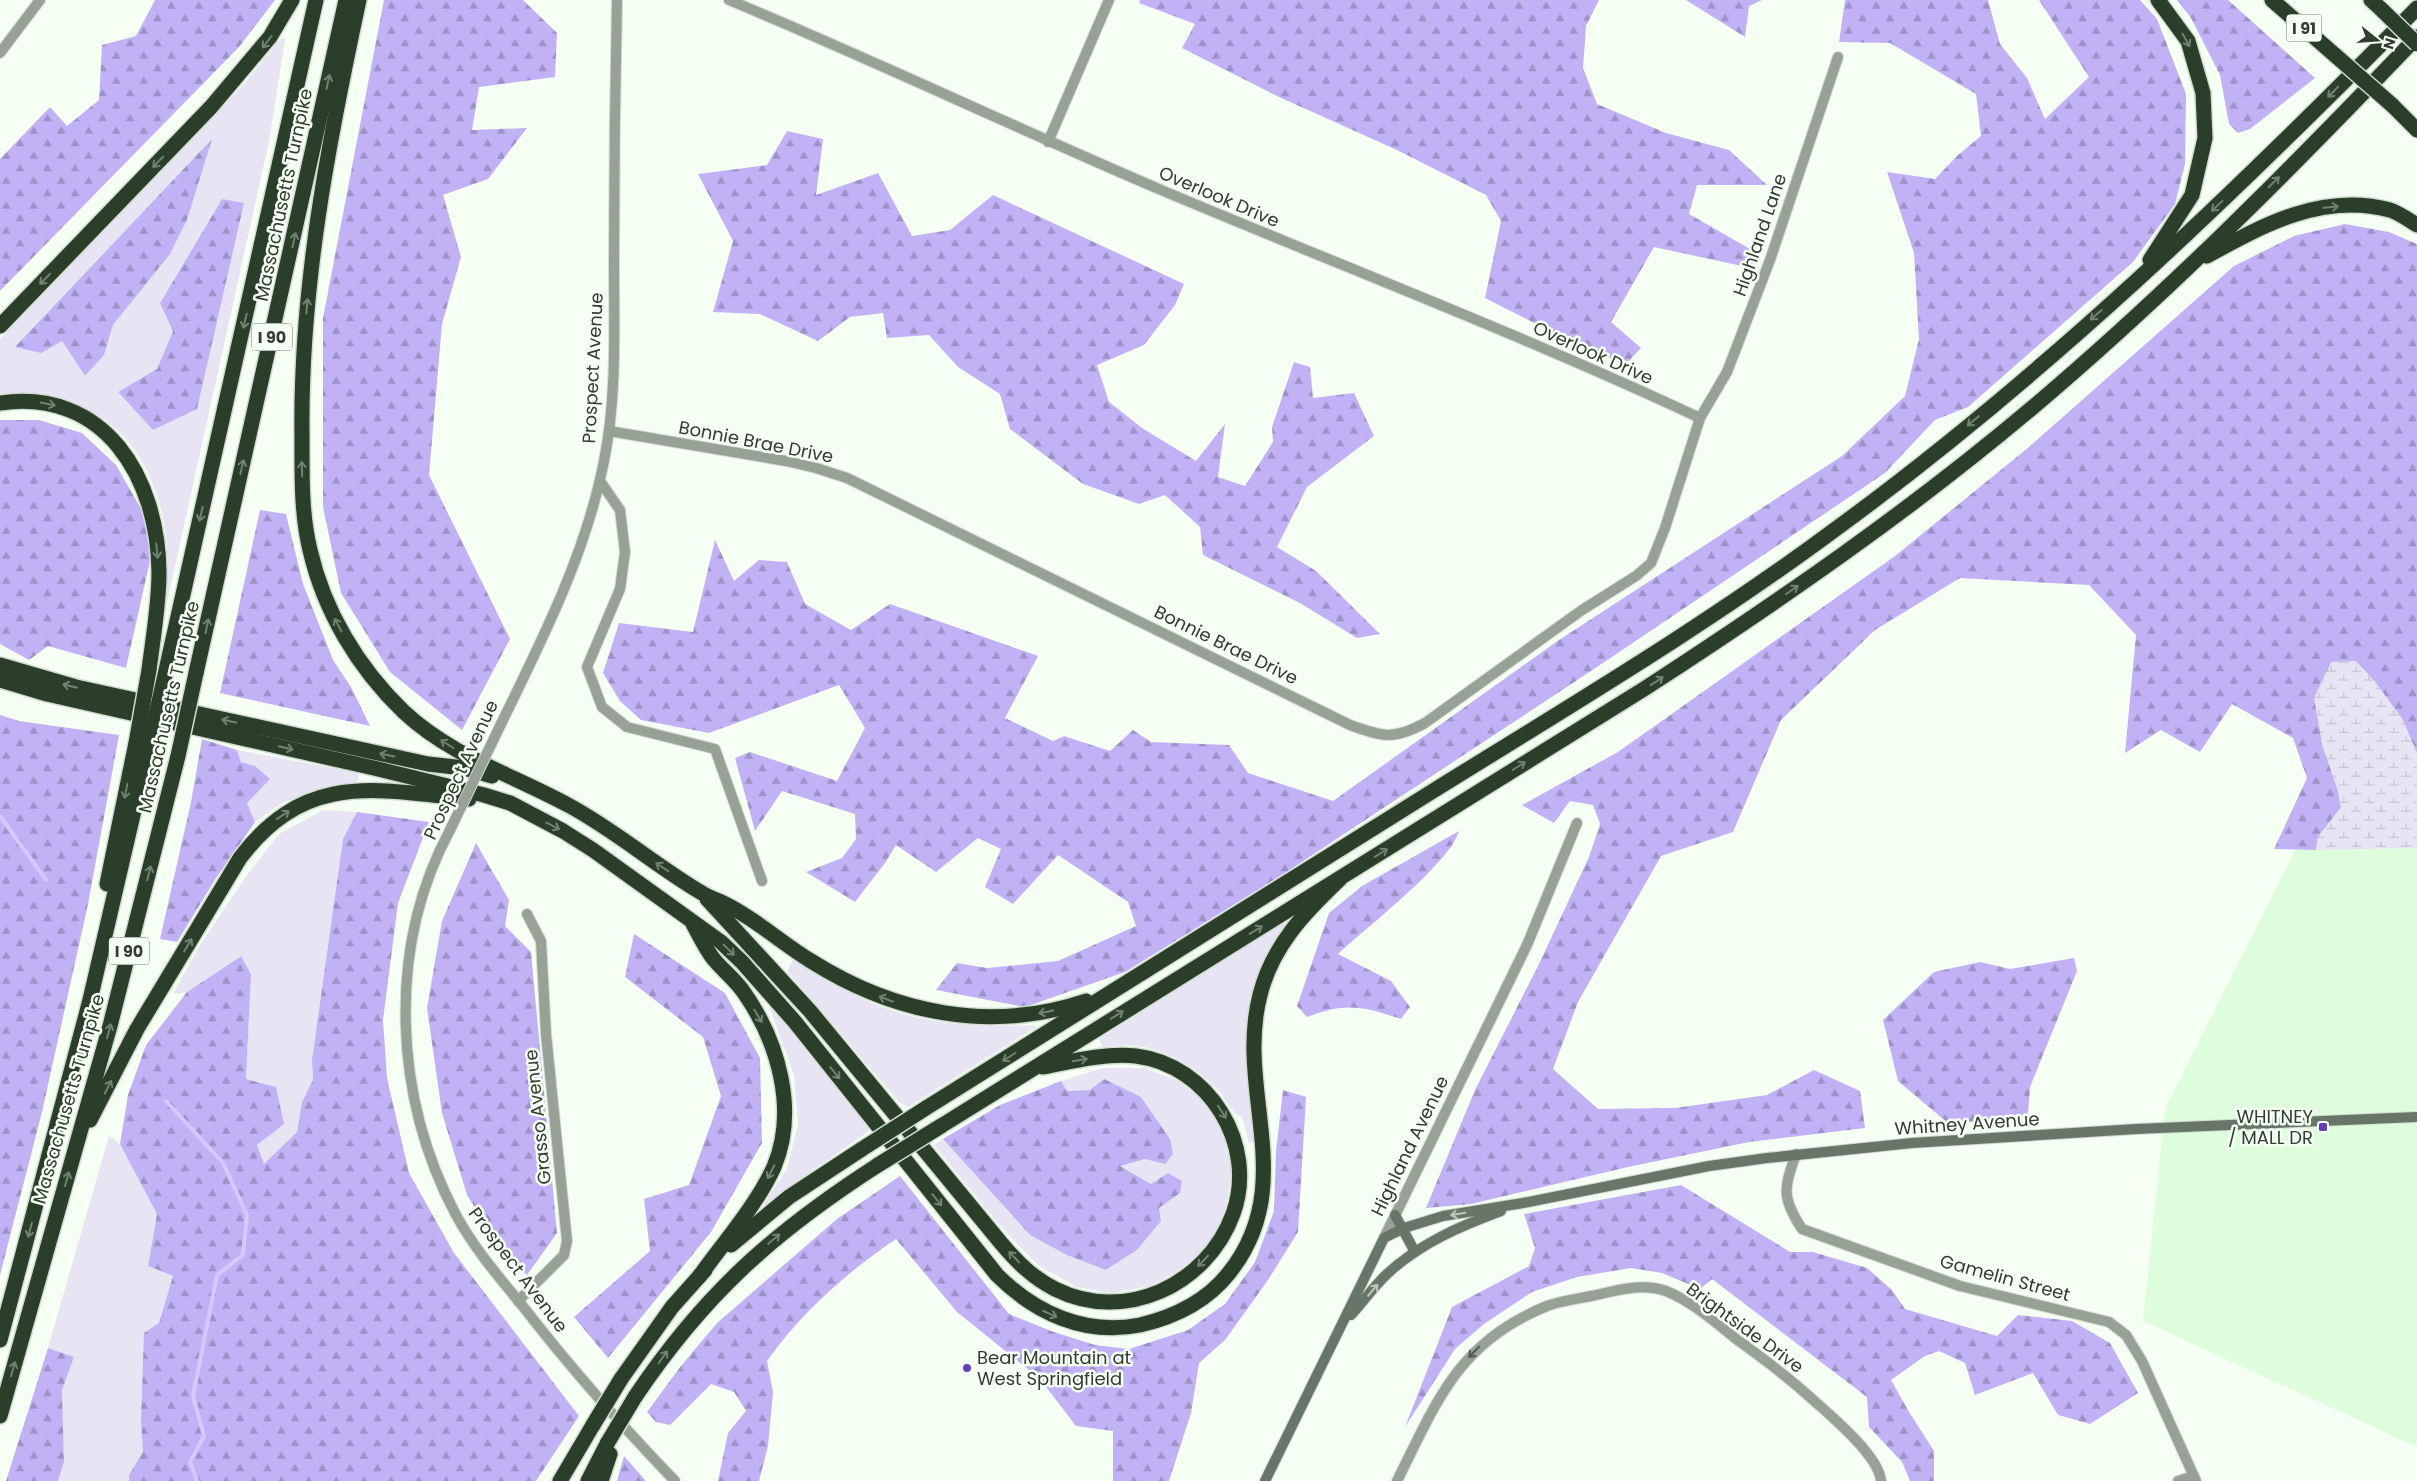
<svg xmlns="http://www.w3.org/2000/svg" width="2417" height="1481" font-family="Poppins,sans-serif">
  <defs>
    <pattern id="forest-firs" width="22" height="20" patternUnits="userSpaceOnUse" patternTransform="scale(1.25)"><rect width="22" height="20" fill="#c1b2f6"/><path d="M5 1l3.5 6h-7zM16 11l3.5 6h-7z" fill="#9d92c8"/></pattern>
    <pattern id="wetland-marsh" width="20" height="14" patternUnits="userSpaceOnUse" patternTransform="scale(1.25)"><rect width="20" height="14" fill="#e7e4f3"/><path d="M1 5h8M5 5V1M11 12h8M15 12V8" fill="none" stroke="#c7c4d1"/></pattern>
  </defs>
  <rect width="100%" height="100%" fill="#f5fff4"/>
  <polygon fill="#defddd" points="2417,848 2417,1447 2143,1321 2165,1109 2295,850"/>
  <g fill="#e7e4f3" fill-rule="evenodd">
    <path d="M281 38H285V40L269 141 164 616C166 590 169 563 166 537 155 444 95 386 0 394V339L245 83ZM211 140 187 220 170 254 113 325 104 355 85 376 62 341 15 347ZM222 199 153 430 118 392 157 369 173 331 160 302Z"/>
    <polygon points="237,750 359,773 358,781 322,789 282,803 255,822 247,803 255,766 241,762"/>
    <polygon points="323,810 357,812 343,839 312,1060 313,1080 302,1102 297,1132 264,1165 257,1146 246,1080 251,974 240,956 187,992 173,994 200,945 247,875 279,834"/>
    <path d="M1282 923 1287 924 1267 954 1255 983 1247 1021 1255 1141 1249 1143 1242 1117C1230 1113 1226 1098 1217 1089 1196 1067 1168 1050 1138 1046 1127 1045 1114 1046 1103 1047L1099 1039Z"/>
    <path d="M794 958C820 974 846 992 874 1004 926 1025 978 1028 1033 1025L1036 1027 908 1107 900 1103 787 971Z"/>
    <polygon points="769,1006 775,1009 873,1128 796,1182 767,1206 764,1204 787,1169 798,1124 794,1075"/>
    <polygon points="1103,1068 1145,1068 1178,1081 1204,1101 1224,1133 1232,1169 1226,1208 1210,1244 1183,1269 1149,1286 1112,1293 1077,1287 1038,1265 1002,1228 934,1145 943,1139 1030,1235 1107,1270 1137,1250 1161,1221 1159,1208 1180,1193 1152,1184 1120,1166 1145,1159 1165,1164 1090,1090 1067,1091 1061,1081"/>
    <polygon points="109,1136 120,1144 157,1214 148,1266 173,1276 159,1323 141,1422 143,1452 129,1475 129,1481 58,1481 64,1462 62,1390 74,1357 48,1348"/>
  </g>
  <g fill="url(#forest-firs)">
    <polygon points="155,0 275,0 239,47 0,291 0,159 50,107 67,126 99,100 102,45 136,36"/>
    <polygon points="384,0 523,0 557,33 555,77 479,87 472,130 527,128 488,179 443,195 461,257 442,324 429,475 510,639 462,730 390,672 341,593 323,507 323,318"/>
    <polygon points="1140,0 1599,0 1586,26 1583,68 1597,104 1666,133 1729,150 1767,185 1697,185 1689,214 1757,253 1751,268 1654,247 1611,322 1641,348 1625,365 1562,337 1485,298 1501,221 1486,195 1397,150 1279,97 1182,48 1195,24 1139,3"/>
    <polygon points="1686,0 1762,0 1749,6 1745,37"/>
    <polygon points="1845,0 1988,0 2000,44 2027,78 2045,119 2089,77 2039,0 2140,0 2157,19 2186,94 2185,164 2175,204 2133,262 1968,407 1935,420 1885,473 1594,669 1288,871 1125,972 1025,1007 936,990 957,963 987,968 1058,961 1136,926 1128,902 1058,855 1013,904 985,887 1001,849 978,838 936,872 896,845 885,863 855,902 806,872 842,858 856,839 855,814 782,791 755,831 735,758 750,752 837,781 865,728 839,685 709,733 641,720 620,701 603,673 619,623 693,632 715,540 734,581 759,560 787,562 805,604 851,630 890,604 1038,656 1005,718 1053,741 1064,736 1110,751 1133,730 1151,742 1229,745 1248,773 1333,801 1559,640 1842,456 1905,396 1919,339 1914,253 1887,172 1935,179 1958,155 1981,136 1976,94 1890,43 1839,42"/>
    <polygon points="2177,0 2228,0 2315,78 2250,129 2238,133 2229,124 2220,75 2191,18"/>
    <polygon points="787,131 823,139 816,195 878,173 912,236 950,230 993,195 1184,284 1175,305 1144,345 1097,365 1109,402 1142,428 1196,461 1225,424 1218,477 1245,486 1273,442 1272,427 1294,362 1310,367 1313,398 1354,393 1374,436 1307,487 1277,547 1316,571 1380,634 1357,638 1300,603 1203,555 1200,527 1165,495 1139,504 1083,484 1010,429 1000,394 958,367 929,335 887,338 883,313 850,317 818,341 760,314 713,312 733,241 698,174 767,165"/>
    <polygon points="212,139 187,220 170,254 113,325 104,355 85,376 62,341 41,353 15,347"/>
    <polygon points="222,199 244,203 197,409 153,430 118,392 157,369 173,331 160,303"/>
    <path d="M2345 224 2389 232 2417 244V753C2401 716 2383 688 2355 661L2322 744 2338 790 2341 808 2318 837 2316 850 2274 849 2307 778 2293 738 2232 704 2200 752 2161 730 2125 753 2136 635 2089 585 1960 578 1875 630 1781 720 1733 832 1661 856 1578 1002 1553 1069 1598 1109 1675 1108 1767 1095 1814 1070 1860 1091 1865 1128 1749 1142 1628 1167 1471 1204 1426 1208 1475 1090 1538 966 1589 857 1600 824 1593 805 1570 801 1554 823 1522 805 1618 752 1895 556 2029 447 2234 266 2294 236Z"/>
    <polygon points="0,420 39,420 82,433 116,465 144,514 151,556 126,668 48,646 29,660 0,644"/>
    <polygon points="260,510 286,514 303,584 333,660 351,687 370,726 220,693"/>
    <polygon points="0,715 19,721 119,735 88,904 42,1112 0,1275"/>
    <polygon points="202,739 237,750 241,762 255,766 270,779 247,803 255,822 216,878 177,942 160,939 191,802"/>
    <polygon points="357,812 429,822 398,903 383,1020 387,1078 409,1173 454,1253 579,1416 536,1481 129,1481 129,1475 143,1452 141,1422 144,1333 159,1323 173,1276 148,1266 157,1214 120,1144 128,1095 146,1045 187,992 241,956 251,974 246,1079 276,1087 284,1124 257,1145 264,1164 297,1132 302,1102 313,1080 312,1060 343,839"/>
    <path d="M1459 831C1450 863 1366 928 1338 954L1391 981 1410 1007 1401 1019C1363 1006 1345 1002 1307 1017L1297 1006 1329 913 1362 886Z"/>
    <polygon points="476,843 509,900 505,926 531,952 557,1233 527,1275 507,1259 467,1195 442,1113 427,1008 442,921"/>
    <polygon points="634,934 725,993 760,1058 762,1143 711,1232 608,1358 574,1317 650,1251 644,1199 689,1185 721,1096 703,1037 625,977"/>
    <polygon points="2074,958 2077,971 2030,1087 2028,1115 1996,1120 1949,1124 1898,1081 1883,1020 1934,972 1980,962 2010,969"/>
    <polygon points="1104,1079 1141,1097 1170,1139 1173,1154 1165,1164 1145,1159 1120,1166 1151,1184 1168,1173 1182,1181 1180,1193 1159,1208 1161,1221 1137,1250 1106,1270 1067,1255 1030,1235 943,1139 1000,1105 1061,1081 1067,1091 1090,1090"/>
    <path d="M1283 1090 1306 1097 1298 1232 1268 1280 1225 1340 1199 1363 1191 1413 1169 1481H1113V1431L1076 1426 1040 1379 957 1312 896 1239C847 1272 801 1313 767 1361L773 1392 768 1446 759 1481H718L728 1433 746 1411 734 1392 711 1384 670 1425 656 1422 647 1412 681 1366 717 1323 837 1219 900 1176 1009 1314 1051 1331 1095 1345 1129 1349 1188 1330 1225 1304 1255 1262 1274 1211 1276 1151Z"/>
    <polygon points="1681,1185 1790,1252 1813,1252 1867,1268 1892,1290 1905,1309 1997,1336 2018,1315 2072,1321 2110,1343 2138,1393 2090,1424 2058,1415 2033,1373 1975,1395 1965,1363 1939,1351 1925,1356 1891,1380 1909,1412 1934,1451 1934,1481 1910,1481 1902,1462 1869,1427 1867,1397 1712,1279 1700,1289 1662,1273 1631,1268 1577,1277 1532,1292 1484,1324 1455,1349 1405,1427 1452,1307 1529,1266 1535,1248 1524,1214"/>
    <polygon points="48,1348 74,1357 62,1390 64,1462 58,1481 6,1481"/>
    <polygon points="624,1456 646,1481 617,1481"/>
  </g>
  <polygon fill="url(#wetland-marsh)" points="2355,661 2373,679 2403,720 2417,753 2417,848 2316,850 2318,837 2341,807 2338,790 2322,744 2314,698 2331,662"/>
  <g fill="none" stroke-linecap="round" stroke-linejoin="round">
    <g stroke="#d3c9fc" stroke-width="4">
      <polyline points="0,816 46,880"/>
      <polyline points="166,1101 223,1163 247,1215 243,1255 217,1275 193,1396 204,1436 190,1462 197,1481"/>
    </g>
    <defs>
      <g id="minor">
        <path d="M729 0C876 61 1020 130 1166 192 1344 267 1525 336 1700 418"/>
        <polyline points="0,53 40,0"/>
        <polyline points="1048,142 1109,0"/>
        <path d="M609 431 786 461 816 468 847 478 1350 725C1383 737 1394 740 1425 723L1582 610 1636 576 1651 563 1665 528 1700 418 1727 372 1770 260 1838 57"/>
        <polyline points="600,481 620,510 625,552 620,589 587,667 602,707 627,727 715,749 762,881"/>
        <path d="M1796 1154C1784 1188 1781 1197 1802 1229L1960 1286 2109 1322 2126 1335 2142 1361 2196 1481"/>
        <polyline points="1384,1238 1527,945 1577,823"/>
        <polyline points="518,1301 564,1255 567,1241 546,1034 541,941 527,914"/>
        <path d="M1397 1481C1437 1401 1458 1342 1547 1306 1561 1301 1577 1299 1591 1296 1616 1291 1641 1282 1666 1291 1691 1301 1714 1321 1735 1338 1758 1355 1782 1372 1803 1391 1824 1410 1879 1454 1881 1481"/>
        <polyline points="2178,1481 2194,1476"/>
      </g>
      <g id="tertiary">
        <path d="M501 724C542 640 586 554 604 461 617 397 614 329 614 265 614 177 615 88 617 0"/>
        <path d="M450 830C386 949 394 1098 456 1215 474 1248 498 1276 521 1304 569 1366 621 1425 675 1481"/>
      </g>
      <g id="secondary">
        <polyline points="1395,1215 1415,1252"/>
        <path d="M1351 1315C1363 1302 1374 1286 1387 1274 1419 1244 1460 1226 1501 1211"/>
        <polyline points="1265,1481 1384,1238 1404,1228 1443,1216 1523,1203 1709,1166 1767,1158 1912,1143 2136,1129 2417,1117"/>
      </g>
      <g id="motorway">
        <path d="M359 0C328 144 300 289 302 436 302 474 301 513 310 550 324 611 358 668 404 712 451 756 513 775 568 805 615 830 656 866 702 893 710 898 720 901 729 906 758 921 783 944 811 961 895 1014 991 1033 1086 1001"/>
        <polyline points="2272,0 2336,56"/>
        <polyline points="2371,0 2381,9"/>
        <polyline points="2392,105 2417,130"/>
        <path d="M2207 256C2263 225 2323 192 2390 210 2399 213 2409 220 2417 225"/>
        <polyline points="2150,260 2192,195 2205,138 2203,93 2188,41 2158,0"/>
        <polyline points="0,326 211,107 270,37 292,0"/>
        <path d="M0 403C105 388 158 478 159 572 159 605 153 638 149 670"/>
        <polyline points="0,665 76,687 428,764 464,768 492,776"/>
        <polyline points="167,666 316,0"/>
        <polyline points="196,673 346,0"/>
        <path d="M0 680 47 694 374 768 484 795 510 803 563 831 593 850 721 942 742 962 795 1022 997 1275C1035 1313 1085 1336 1140 1325 1174 1317 1207 1301 1229 1273 1300 1184 1235 1091 1260 995 1272 946 1305 912 1340 879"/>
        <polyline points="107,884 136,743"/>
        <path d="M707 899 810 1011 1001 1243C1017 1262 1033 1278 1055 1289 1125 1324 1207 1285 1233 1214 1258 1145 1209 1065 1136 1056 1105 1053 1073 1061 1043 1067"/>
        <path d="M693 924C699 935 705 947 712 957 722 970 736 980 745 994 778 1042 798 1110 774 1167 756 1206 724 1242 699 1277"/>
        <path d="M926 1108C1095 1002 1264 896 1433 791 1568 707 1705 626 1833 531 2044 377 2234 194 2417 8"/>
        <path d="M90 1120 137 1029 240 858C305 772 374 789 469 799"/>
        <path d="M941 1126 1644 689C1778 602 1910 511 2032 408 2168 293 2294 166 2417 37"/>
        <polyline points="731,1245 789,1197 862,1149"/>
        <polyline points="0,1340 90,1000 149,746"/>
        <polyline points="621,1379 672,1307 705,1270"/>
        <path d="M635 1397C704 1294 774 1232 878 1165"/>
        <polyline points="0,1416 110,1026 178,756"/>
        <polyline points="560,1481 593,1425"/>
        <polyline points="588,1481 608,1442"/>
        <polyline points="601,1481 610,1454"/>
      </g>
    </defs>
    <use href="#minor" stroke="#d2dcd1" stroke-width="12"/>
    <use href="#tertiary" stroke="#d2dcd1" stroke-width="12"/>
    <use href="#secondary" stroke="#d2dcd1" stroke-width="12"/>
    <use href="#motorway" stroke="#d2dcd1" stroke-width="18"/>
    <use href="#minor" stroke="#97a196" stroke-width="10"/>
    <use href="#tertiary" stroke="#97a196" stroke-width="10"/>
    <use href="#secondary" stroke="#677666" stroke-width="10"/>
    <use href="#motorway" stroke="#2a3e2a" stroke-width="15"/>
    <defs>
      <polyline id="tertiary-bridge" points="450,830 501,724"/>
      <g id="motorway-bridge">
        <polyline points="2381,9 2417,44"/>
        <polyline points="2336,56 2392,105"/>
        <polyline points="136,743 149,670"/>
        <polyline points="149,746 167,666"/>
        <polyline points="178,756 196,673"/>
        <polyline points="862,1149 926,1108"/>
        <polyline points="878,1165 941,1126"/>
        <polyline points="593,1425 621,1379"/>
        <polyline points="608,1442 635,1397"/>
      </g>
    </defs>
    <use href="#tertiary-bridge" stroke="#d2dcd1" stroke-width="12" stroke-linecap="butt"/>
    <use href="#motorway-bridge" stroke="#d2dcd1" stroke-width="18" stroke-linecap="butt"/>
    <use href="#tertiary-bridge" stroke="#97a196" stroke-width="10"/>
    <use href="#motorway-bridge" stroke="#2a3e2a" stroke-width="15"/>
  </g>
  <defs><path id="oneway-shaft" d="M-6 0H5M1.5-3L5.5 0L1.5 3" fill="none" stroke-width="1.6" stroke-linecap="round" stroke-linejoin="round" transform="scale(1.25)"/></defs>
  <g stroke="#718271">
    <use href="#oneway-shaft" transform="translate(2186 40) rotate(61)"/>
    <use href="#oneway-shaft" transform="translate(267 42) rotate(127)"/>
    <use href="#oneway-shaft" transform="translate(328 82) rotate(-78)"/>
    <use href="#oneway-shaft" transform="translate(2333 92) rotate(135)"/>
    <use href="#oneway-shaft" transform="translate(158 162) rotate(134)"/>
    <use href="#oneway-shaft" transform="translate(2274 182) rotate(-45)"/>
    <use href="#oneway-shaft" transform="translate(2217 206) rotate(137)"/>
    <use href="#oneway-shaft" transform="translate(2331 207) rotate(-5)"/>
    <use href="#oneway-shaft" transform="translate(294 240) rotate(-78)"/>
    <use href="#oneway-shaft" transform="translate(45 279) rotate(134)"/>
    <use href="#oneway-shaft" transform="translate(307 306) rotate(-85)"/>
    <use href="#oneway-shaft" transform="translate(2096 315) rotate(139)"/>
    <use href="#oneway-shaft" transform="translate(245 321) rotate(103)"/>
    <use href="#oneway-shaft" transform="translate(48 404) rotate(11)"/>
    <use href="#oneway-shaft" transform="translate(1973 421) rotate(140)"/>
    <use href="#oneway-shaft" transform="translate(242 467) rotate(-77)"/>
    <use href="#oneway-shaft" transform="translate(302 469) rotate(-91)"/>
    <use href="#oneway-shaft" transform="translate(201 514) rotate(103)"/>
    <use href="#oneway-shaft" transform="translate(157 551) rotate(84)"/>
    <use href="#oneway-shaft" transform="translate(1792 590) rotate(-35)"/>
    <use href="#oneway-shaft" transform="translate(338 625) rotate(-118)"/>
    <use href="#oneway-shaft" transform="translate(207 626) rotate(-78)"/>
    <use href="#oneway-shaft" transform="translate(1657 681) rotate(-33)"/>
    <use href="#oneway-shaft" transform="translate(70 686) rotate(-166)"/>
    <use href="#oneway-shaft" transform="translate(229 721) rotate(-168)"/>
    <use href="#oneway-shaft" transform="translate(447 744) rotate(-148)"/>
    <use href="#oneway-shaft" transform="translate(286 748) rotate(13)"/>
    <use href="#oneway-shaft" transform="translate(387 755) rotate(-168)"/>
    <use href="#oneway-shaft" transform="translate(1519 766) rotate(-32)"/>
    <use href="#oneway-shaft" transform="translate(126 791) rotate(101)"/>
    <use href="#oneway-shaft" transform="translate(283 815) rotate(-34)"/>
    <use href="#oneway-shaft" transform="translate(553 826) rotate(27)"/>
    <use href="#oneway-shaft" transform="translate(1381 853) rotate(-32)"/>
    <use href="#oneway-shaft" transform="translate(662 867) rotate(-146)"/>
    <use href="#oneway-shaft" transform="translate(149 873) rotate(-76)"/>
    <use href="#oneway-shaft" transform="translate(1256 930) rotate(-31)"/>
    <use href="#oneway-shaft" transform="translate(188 945) rotate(-59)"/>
    <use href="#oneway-shaft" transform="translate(729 950) rotate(44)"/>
    <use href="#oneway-shaft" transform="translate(886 999) rotate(-159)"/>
    <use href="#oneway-shaft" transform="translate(1046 1012) rotate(169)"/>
    <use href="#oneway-shaft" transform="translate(1117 1015) rotate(-32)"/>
    <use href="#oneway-shaft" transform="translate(758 1016) rotate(59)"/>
    <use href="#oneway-shaft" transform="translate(109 1031) rotate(-75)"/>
    <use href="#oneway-shaft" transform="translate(1009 1057) rotate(148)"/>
    <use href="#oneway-shaft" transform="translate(1080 1060) rotate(-9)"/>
    <use href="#oneway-shaft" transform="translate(835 1073) rotate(51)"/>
    <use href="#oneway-shaft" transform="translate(108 1087) rotate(-63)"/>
    <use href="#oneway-shaft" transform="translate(1222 1112) rotate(57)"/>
    <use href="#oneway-shaft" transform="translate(771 1172) rotate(117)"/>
    <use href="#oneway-shaft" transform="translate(67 1179) rotate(-74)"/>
    <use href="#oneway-shaft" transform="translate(937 1200) rotate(51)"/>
    <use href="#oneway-shaft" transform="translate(30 1230) rotate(105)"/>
    <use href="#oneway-shaft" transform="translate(774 1239) rotate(-40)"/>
    <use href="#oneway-shaft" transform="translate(1014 1257) rotate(-133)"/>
    <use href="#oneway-shaft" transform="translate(1203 1261) rotate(133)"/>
    <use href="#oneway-shaft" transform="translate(1050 1314) rotate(24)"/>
    <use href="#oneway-shaft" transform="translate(663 1357) rotate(-54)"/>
    <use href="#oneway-shaft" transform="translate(13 1369) rotate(-74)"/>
  </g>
  <g stroke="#bcc8bb">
    <use href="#oneway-shaft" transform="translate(1458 1214) rotate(171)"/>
    <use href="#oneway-shaft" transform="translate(1373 1290) rotate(-50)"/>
  </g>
  <use stroke="#515a50" href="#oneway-shaft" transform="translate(1474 1352) rotate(134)"/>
  <g fill="#663db5" stroke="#f5fff4" stroke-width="2">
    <rect x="2318" y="1122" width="10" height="10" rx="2.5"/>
    <circle cx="967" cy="1368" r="5"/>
  </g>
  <g text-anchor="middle" stroke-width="5" stroke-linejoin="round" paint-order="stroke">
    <g fill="#f5fff4" stroke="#6d766c" stroke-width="1">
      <rect x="2286.5" y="14.5" width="35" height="27" rx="4"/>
      <rect x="252" y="323.5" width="40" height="27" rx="4"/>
      <rect x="109" y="937.5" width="40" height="27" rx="4"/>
    </g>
    <g font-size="16" font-weight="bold" fill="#333c32">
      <text x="2304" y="34">I 91</text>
      <text x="272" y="343">I 90</text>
      <text x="129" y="957">I 90</text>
    </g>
    <g font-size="18" fill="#333c32" stroke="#f5fff4">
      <text transform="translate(284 195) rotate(-78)" y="6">Massachusetts Turnpike</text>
      <text transform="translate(1219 197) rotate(23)" y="6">Overlook Drive</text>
      <text transform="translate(1760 235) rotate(-71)" y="6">Highland Lane</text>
      <text transform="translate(1593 353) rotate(24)" y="6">Overlook Drive</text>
      <text transform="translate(593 368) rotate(-87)" y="6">Prospect Avenue</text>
      <text transform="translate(756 442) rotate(11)" y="6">Bonnie Brae Drive</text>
      <text transform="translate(1226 645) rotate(26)" y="6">Bonnie Brae Drive</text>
      <text transform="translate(169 707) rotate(-77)" y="6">Massachusetts Turnpike</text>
      <text transform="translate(461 770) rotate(-65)" y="6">Prospect Avenue</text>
      <text transform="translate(69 1099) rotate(-74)" y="6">Massachusetts Turnpike</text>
      <text transform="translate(538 1117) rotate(-96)" y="6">Grasso Avenue</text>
      <text transform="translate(1967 1124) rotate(-4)" y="6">Whitney Avenue</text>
      <text transform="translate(1410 1146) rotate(-64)" y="6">Highland Avenue</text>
      <text transform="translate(518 1270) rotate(53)" y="6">Prospect Avenue</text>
      <text transform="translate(2005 1278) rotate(15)" y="6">Gamelin Street</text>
      <text transform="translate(1745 1328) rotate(36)" y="6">Brightside Drive</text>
    </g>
    <g font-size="18" fill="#333c32" stroke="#f5fff4" text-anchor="end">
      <text x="2313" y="1123">WHITNEY<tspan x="2313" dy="21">/ MALL DR</tspan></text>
      <text x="977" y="1364" text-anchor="start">Bear Mountain at<tspan x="977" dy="21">West Springfield</tspan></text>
    </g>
  </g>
  <g transform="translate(2377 40) rotate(107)" stroke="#f5fff4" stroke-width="4" paint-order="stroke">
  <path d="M0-4L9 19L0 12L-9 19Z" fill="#333c32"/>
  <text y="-8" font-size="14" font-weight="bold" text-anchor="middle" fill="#333c32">N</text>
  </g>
</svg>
